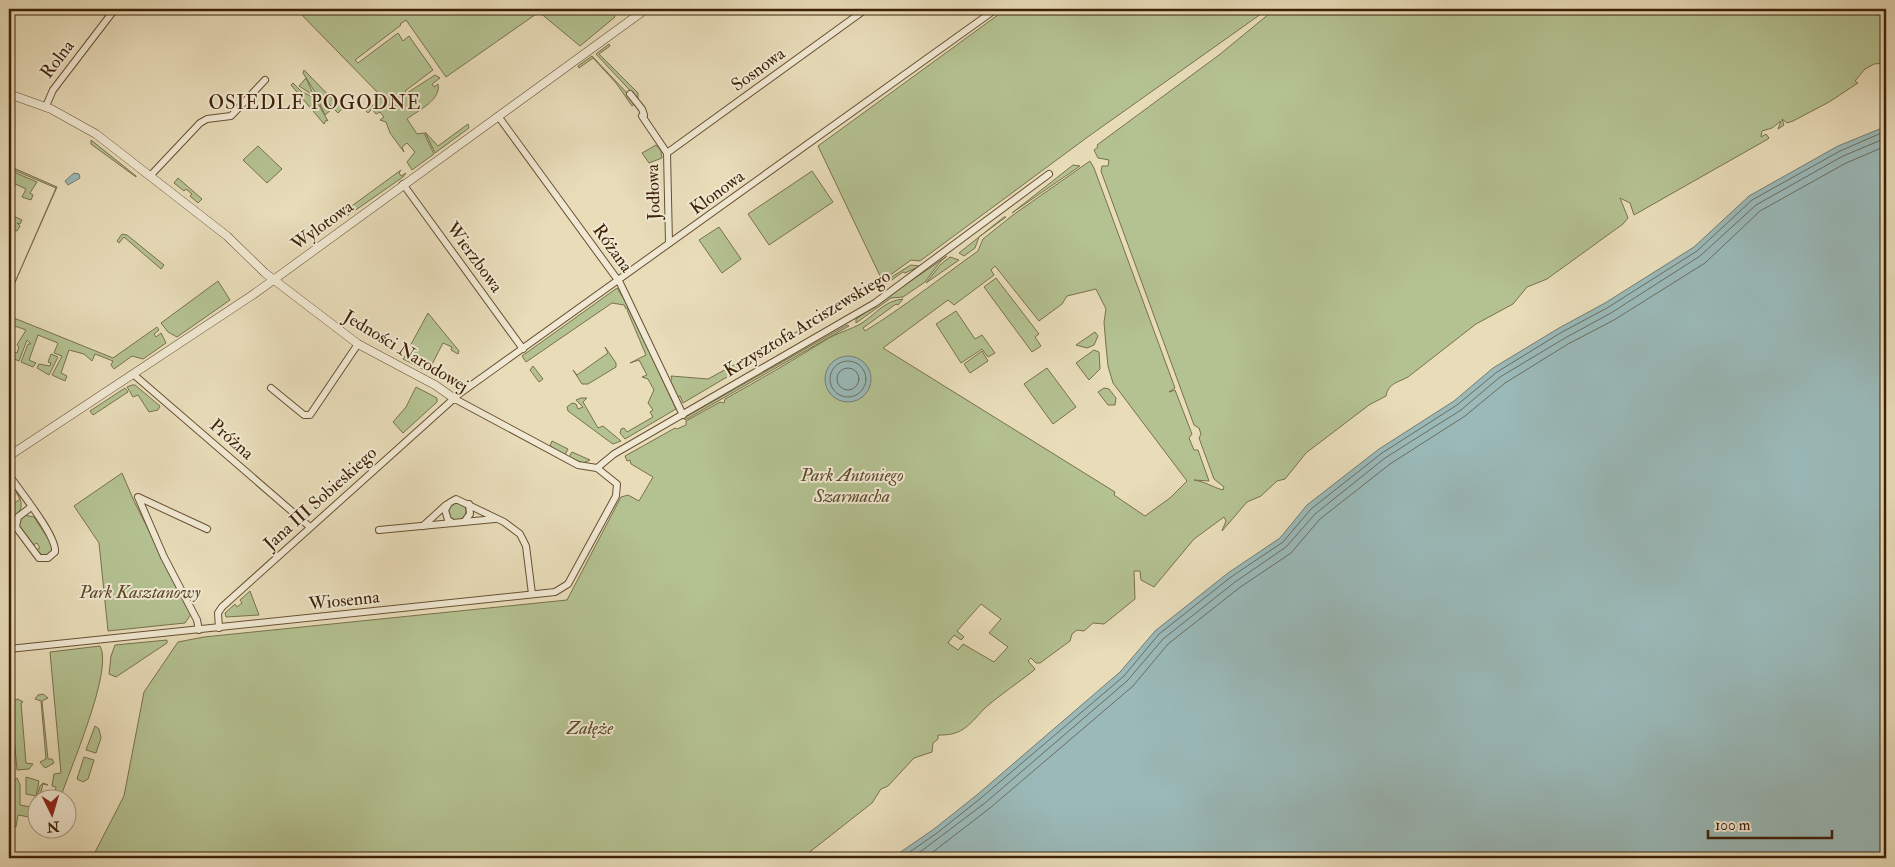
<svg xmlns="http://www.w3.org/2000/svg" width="1895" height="867" font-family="'IM FELL Double Pica',serif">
  <rect width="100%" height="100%" fill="#e8dcb9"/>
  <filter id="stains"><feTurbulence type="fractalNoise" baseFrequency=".004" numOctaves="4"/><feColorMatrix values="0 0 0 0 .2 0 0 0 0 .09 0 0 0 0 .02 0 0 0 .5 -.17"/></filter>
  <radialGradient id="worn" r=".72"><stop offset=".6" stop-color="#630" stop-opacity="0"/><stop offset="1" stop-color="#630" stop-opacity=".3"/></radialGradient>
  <g fill="#b4c191" stroke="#79714c" fill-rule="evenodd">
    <path d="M296 9H563L568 13 573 9H610L615 17 580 46 539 12 446 77 406 20 400 24 401 25 355 60 358 63 398 33 403 41 409 36 433 70 405 91 407 93 435 75 440 78 432 84 434 87 438 84C441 100 420 109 407 119L417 134 424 133 434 154 412 170 407 162 415 152 407 143 402 147 404 152 390 133 386 122 380 120 384 117 380 112 376 114 372 109 368 113 366 111 382 97Z"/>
    <polygon points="1006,9 1268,9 1089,136 920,261 911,260 871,289 871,286 882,280 818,146"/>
    <path d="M1275 9H1886V63L1874 64 1865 69 1855 81 1858 83 1829 102 1793 121 1787 123 1782 119 1784 125 1778 129 1781 121 1772 128 1762 131 1761 137 1766 134 1769 138 1768 139 1634 215 1630 203 1620 198 1628 218 1623 224 1547 279 1527 287 1513 304 1476 324 1408 377C1399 382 1388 383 1386 396L1369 405 1306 453 1285 479 1277 481 1261 496 1247 502 1222 531 1226 521 1224 517 1194 539 1154 587 1141 580 1140 571H1134L1135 599 1104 624 1093 623 1084 631 1077 630 1072 634 1070 641 1040 663H1036L1031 658 1028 661 1035 669 1033 671C1018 683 1001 694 986 707 970 723 964 736 938 735V739L933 743 932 752 914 758 888 786 881 789 872 803 802 858H92L124 796 144 692 178 642 204 637 567 600 621 497 628 495 639 501 653 477 631 464 630 460 627 461 625 456 675 428 677 429 686 425V421L720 402 724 403 725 399C759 380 792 361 824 341 836 333 850 330 862 323 877 313 884 301 903 299L898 305 896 304 863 328 865 331C904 307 940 278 978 251L983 239 1013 215 1090 161 1094 168 1175 388 1169 392 1175 390 1192 434 1189 438 1194 450H1198L1209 481 1194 480C1206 482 1212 487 1223 490L1224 487 1214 479 1199 438 1201 434 1199 428 1194 425 1101 171 1102 166H1108L1109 160 1098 158 1094 150 1098 147 1097 145 1219 55ZM995 266 1039 321 1062 304 1067 296 1096 289 1106 309 1104 322 1106 346 1108 366 1113 383 1187 481 1170 498 1145 516 1114 495 1115 492 883 348 948 300 954 305 994 275 991 270ZM981 604 1001 619 989 633 1008 647 994 662 963 644 958 650 948 643 954 635 961 640 964 637 957 631Z"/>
    <polygon points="609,44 610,46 599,54 638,93 638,99 596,54"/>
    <polygon points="592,56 629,95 635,104 632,106 616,83 593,58 579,68 578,66"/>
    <polygon points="304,70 342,109 338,113 330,105 318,97 303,73"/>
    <polygon points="306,78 314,96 299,86"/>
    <polygon points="293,83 302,92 315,98 328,121 326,120 324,124 291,85"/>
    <polygon points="318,100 332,109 325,115"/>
    <polygon points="468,124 469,128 435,153 425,132 438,146"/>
    <polygon points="91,140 136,176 136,177 91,144"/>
    <polygon points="656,145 661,151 662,158 649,163 642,153"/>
    <polygon points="258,146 282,169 267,183 243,160"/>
    <polygon points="1073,165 1080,166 1012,213"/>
    <polygon points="9,166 57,187 9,296 56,188 9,168"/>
    <polygon points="9,170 37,182 30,193 33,195 31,200 22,197 26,189 9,181"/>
    <polygon points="401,170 399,173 401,176 406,173 403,177 347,216 349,208"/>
    <polygon points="812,171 833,202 769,245 748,214"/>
    <polygon points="178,178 202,199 198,203 190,196 192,194 186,189 184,191 174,183"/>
    <polygon points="9,214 22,220 20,224 17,223 20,226 17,231 9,228 12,220 9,218"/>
    <polygon points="1004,217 1006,217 979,237 975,248 964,256 959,253"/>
    <polygon points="719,227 741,259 722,273 699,240"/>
    <polygon points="122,234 127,235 164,265 161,269 124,237 119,243 117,241"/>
    <polygon points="947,256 940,262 925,282 903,297 891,298 856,323 856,319"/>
    <polygon points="950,257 959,260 926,283 941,264"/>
    <polygon points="911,265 920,266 905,273 903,272 883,286 893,276"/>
    <polygon points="996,278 1039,334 1035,337 1041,346 1032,352 984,287"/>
    <polygon points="218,281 230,300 177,337 168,332 161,323"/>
    <polygon points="617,288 629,307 626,309 624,305 612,303 526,362 522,356"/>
    <polygon points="630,309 676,409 625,439 620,433 621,429 624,428 627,432 653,417 650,412 653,410 648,403 654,390 648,379 642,377 647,375 639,360 630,363 646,355 627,310"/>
    <polygon points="837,311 763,356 758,352"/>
    <polygon points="956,311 975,339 982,335 995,353 988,357 982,349 961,363 936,324"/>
    <polygon points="428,313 459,351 458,354 451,350 452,347 443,343 428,372 403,359"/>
    <polygon points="9,316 113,358 157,327 159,330 154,334 156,337 161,333 166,343 143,359 132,356 114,369 111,365 113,361 95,354 92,361 84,354 69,350 61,373 67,376 65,381 52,375 62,356 54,353 58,343 38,335 29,360 36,363 33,367 21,362 28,344 31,344 27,340 19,361 9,357 9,350 17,353 19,347 17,345 26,330 9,324"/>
    <polygon points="847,325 849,326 685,420 684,418"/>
    <polygon points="1095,332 1098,336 1094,345 1087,348 1076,345"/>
    <polygon points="605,347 616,363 616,367 588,384 582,384 573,370 577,375 608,353"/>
    <polygon points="1094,350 1099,352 1100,369 1089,380 1076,363"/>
    <polygon points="982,351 988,361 970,373 964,364"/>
    <polygon points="51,354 58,357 49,375 37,368 39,364 50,366 51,363 48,362"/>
    <polygon points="754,354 754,361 683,403 680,396 677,398 670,381 672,379 671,376 708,379"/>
    <polygon points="533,366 543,379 539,382 530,370"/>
    <polygon points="1047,368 1076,407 1053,424 1024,384"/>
    <polygon points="132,385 135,385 160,406 158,410 149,412 138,395 133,397 127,387"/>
    <polygon points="416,387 437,398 437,402 403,433 393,422 406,407"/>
    <polygon points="125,388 128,392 93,415 90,411"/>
    <polygon points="1104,388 1109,389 1116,398 1115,405 1108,405 1098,392"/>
    <polygon points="581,398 587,398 583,402 598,428 603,426 621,441 613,444 610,442 568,411 567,407 572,403 576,404 578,409 583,407 576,400"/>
    <polygon points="552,441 568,449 565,455 550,446"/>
    <polygon points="572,452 590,460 583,463 569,457"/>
    <polygon points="122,473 134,501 191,614 185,623 108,631 99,543 74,506"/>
    <path d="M16 492C25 504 22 514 9 519V507L20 499Z"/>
    <circle cx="457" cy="511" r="9"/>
    <polygon points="24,515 34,517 51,543 52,551 47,555 42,555 36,550 40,548 37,543 33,545 19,527 20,520"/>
    <polygon points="250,591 259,615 226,617 225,613 235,604 237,607 242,603 240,600"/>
    <polygon points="167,640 167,643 116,677 109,674 111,656 115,645"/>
    <path d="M100 646C114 669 69 771 60 799H40L41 797 37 796 40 786 43 783 48 785 43 784 40 796 54 798 56 787 52 786 54 774 61 773 50 652Z"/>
    <polygon points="43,694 48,698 42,701 48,759 52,759 54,763 45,768 40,762 46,759 41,701 35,699 38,695"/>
    <polygon points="18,699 23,702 21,703 26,763 33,764 29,769 17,770 11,702"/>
    <polygon points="95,726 99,729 101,738 96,753 86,750"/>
    <polygon points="84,757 94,760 88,779 83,782 77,779"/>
    <polygon points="26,777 39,781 36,796 26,794"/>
    <polygon points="17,778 20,785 20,805 31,807 29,817 18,815 16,827 12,823 10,789 11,782"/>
  </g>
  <g fill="#9ab9b8" stroke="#757c71">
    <polygon points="1886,123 1886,858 892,858 934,829 978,794 1120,672 1155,631 1228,573 1280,538 1307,505 1379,449 1454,401 1493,368 1559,328 1605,303 1694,247 1749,196 1838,146 1882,128"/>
    <polygon points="74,173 79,174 80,178 68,185 65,181"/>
    <circle cx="848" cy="379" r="23"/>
  </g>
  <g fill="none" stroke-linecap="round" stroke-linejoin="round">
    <g stroke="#6c6d5f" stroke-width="1">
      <circle cx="848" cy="379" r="18"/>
      <circle cx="848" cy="379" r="11"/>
      <polyline points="901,858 937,833 981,798 1124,676 1159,634 1231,577 1283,542 1311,509 1382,453 1457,405 1497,372 1562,332 1607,308 1697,251 1752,200 1840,151 1886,131"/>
      <polyline points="912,858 985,803 1127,681 1163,639 1235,582 1286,547 1315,514 1385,458 1461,410 1500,377 1565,338 1611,313 1700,256 1756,205 1843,156 1886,138"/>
      <polyline points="925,858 990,808 1133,686 1168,644 1239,588 1291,553 1320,519 1390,464 1465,416 1505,383 1568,344 1614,320 1705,263 1760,211 1846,163 1886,146"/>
    </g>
    <defs>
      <g id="minor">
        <polyline points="630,94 642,109 644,115 642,116 667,153 669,243"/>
        <polyline points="46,106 53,90 115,9"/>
        <polyline points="498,116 620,283 683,415"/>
        <polyline points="667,153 866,9"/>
        <polyline points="150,176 200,123 207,119 231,116 265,80"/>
        <polyline points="403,184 523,349"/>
        <polyline points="133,374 310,527"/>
        <polyline points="271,388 304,415 310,415 358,344"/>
        <polyline points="597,468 614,454 875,303 1049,174"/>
        <path d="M9 475C19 490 57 536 55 552L48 558H39L16 527 18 517 31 507"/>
        <polyline points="464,522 470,514 469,504"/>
        <polyline points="453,523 448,520 445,510 449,503 456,499 504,522 520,534 526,546 532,594"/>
        <polyline points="423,526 446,505"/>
        <polyline points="379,530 495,519"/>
        <polyline points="219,628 218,613 222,607 459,394 996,9"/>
        <polyline points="199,630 197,620 164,557 138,497 207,529"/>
        <polyline points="9,649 555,592 568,584 616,496 617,484 597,468 578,465 455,399"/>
      </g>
      <g id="tertiary">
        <polyline points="9,94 51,109 96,134 227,236 265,273 358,344 435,385 455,399"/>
        <polyline points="9,456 254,294 646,9"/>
      </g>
    </defs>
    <use href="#minor" stroke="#685033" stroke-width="8"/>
    <use href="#tertiary" stroke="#685033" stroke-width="9"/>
    <use href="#minor" stroke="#f0e8d2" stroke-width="6"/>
    <use href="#tertiary" stroke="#f0e8d2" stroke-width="8"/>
  </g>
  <g text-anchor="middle" stroke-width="4" stroke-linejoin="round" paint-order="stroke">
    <g font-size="18" fill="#3e2106" stroke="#f0e8d2">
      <text transform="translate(57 59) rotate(-53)" y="6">Rolna</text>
      <text transform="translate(758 69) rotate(-36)" y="6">Sosnowa</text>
      <text transform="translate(653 192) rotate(-92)" y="6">Jodłowa</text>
      <text transform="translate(717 192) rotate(-36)" y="6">Klonowa</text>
      <text transform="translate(322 225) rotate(-36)" y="6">Wylotowa</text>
      <text transform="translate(613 248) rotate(54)" y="6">Różana</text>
      <text transform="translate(475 257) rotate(54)" y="6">Wierzbowa</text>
      <text transform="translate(807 323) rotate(-31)" y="6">Krzysztofa Arciszewskiego</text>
      <text transform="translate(406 351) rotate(31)" y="6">Jedności Narodowej</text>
      <text transform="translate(232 439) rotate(41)" y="6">Próżna</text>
      <text transform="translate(320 498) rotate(-42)" y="6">Jana III Sobieskiego</text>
      <text transform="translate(344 600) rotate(-6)" y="6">Wiosenna</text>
    </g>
    <g font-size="18" font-style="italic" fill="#5c4929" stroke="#f0e8d2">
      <text x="852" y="481">Park Antoniego<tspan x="852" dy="21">Szarmacha</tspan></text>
      <text x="140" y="598">Park Kasztanowy</text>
      <text x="590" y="734">Załęże</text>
    </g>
    <g font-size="19" letter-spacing="1" fill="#3e2106" stroke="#f0e8d2">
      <text x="315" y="109">OSIEDLE POGODNE</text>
    </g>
  </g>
  <rect width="1895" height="867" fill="none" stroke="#e8dcb9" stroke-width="30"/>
  <rect x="10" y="10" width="1875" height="847" fill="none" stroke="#3e2106" stroke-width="2.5"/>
  <rect x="15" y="15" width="1865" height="837" fill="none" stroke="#3e2106"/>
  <g transform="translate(52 814) rotate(175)"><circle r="24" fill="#f0e8d2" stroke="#a99880"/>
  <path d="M0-4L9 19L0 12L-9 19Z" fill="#8f2418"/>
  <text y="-8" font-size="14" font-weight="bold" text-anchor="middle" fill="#3e2106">N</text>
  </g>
  <path d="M1708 830v8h124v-8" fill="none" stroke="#3e2106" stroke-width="2.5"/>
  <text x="1715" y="830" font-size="15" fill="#3e2106" stroke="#f0e8d2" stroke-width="4" paint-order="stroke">100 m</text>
  <rect width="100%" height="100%" filter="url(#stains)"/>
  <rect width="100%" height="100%" fill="url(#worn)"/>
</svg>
